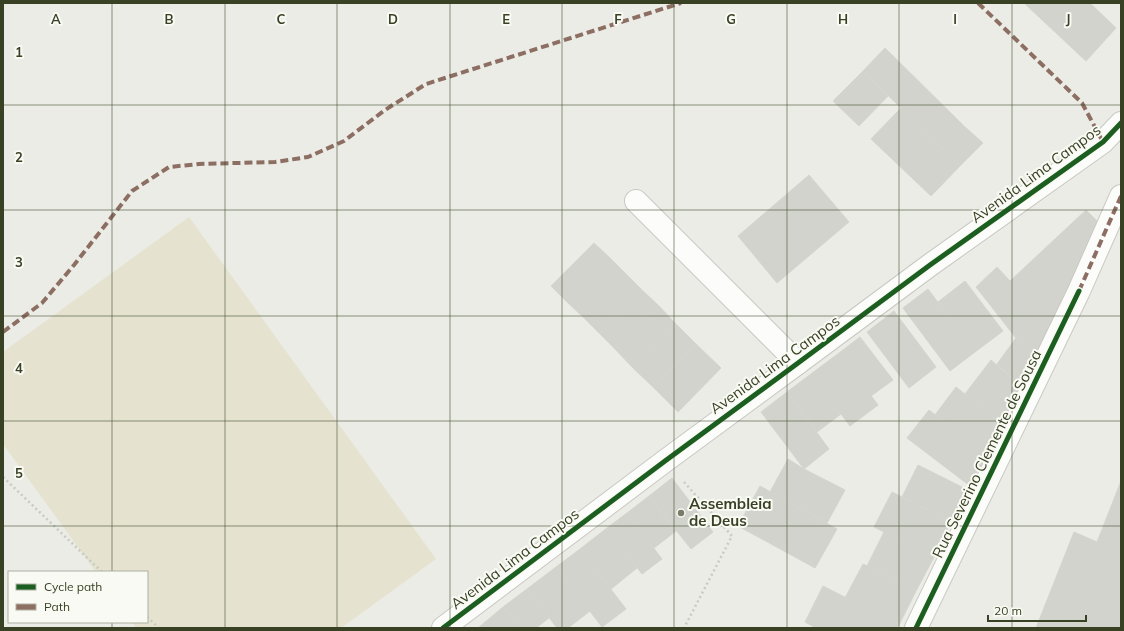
<svg xmlns="http://www.w3.org/2000/svg" width="1124" height="631" font-family="Mulish,sans-serif">
  <rect width="100%" height="100%" fill="#ebece6"/>
  <polygon fill="#e5e2cf" points="189,217 436,559 341,628 136,628 132,622 147,622 147,572 96,572 3,444 3,352"/>
  <g fill="#d2d3cd" stroke="#d4d5cf">
    <polygon points="1024,3 1090,3 1116,28 1086,61"/>
    <polygon points="885,48 964,126 942,148 863,71"/>
    <polygon points="863,71 888,96 859,126 833,101"/>
    <polygon points="901,108 960,166 931,196 871,139"/>
    <polygon points="964,126 983,143 960,166 942,148"/>
    <polygon points="809,175 849,222 777,283 738,236"/>
    <polygon points="1086,210 1102,226 1035,359 1016,338 976,287 997,267 1010,281"/>
    <polygon points="594,243 610,258 567,302 551,286"/>
    <polygon points="610,258 626,274 583,317 567,302"/>
    <polygon points="626,274 642,290 599,333 583,317"/>
    <polygon points="965,281 1003,331 975,352 938,302"/>
    <polygon points="928,289 975,352 950,371 903,308"/>
    <polygon points="642,290 658,305 615,349 599,333"/>
    <polygon points="658,305 676,324 633,368 615,349"/>
    <polygon points="894,311 936,367 909,388 867,332"/>
    <polygon points="676,324 696,344 653,387 633,368"/>
    <polygon points="860,337 893,380 871,396 839,353"/>
    <polygon points="1016,338 1035,359 1021,386 997,364"/>
    <polygon points="696,344 721,368 678,412 653,387"/>
    <polygon points="839,353 878,405 850,426 811,374"/>
    <polygon points="991,360 1021,386 1002,424 965,394"/>
    <polygon points="811,374 841,414 817,432 787,392"/>
    <polygon points="956,387 1002,424 986,455 935,415"/>
    <polygon points="787,392 829,449 804,469 761,412"/>
    <polygon points="929,410 986,455 970,486 907,438"/>
    <polygon points="788,459 804,469 845,490 827,523 770,492"/>
    <polygon points="918,465 968,490 951,522 902,497"/>
    <polygon points="672,478 713,532 691,549 649,496"/>
    <polygon points="1121,481 1121,628 1036,628 1074,532 1097,542"/>
    <polygon points="760,486 837,529 815,568 738,526"/>
    <polygon points="892,492 951,522 934,557 874,527"/>
    <polygon points="649,496 676,531 654,548 627,513"/>
    <polygon points="627,513 662,559 642,574 607,528"/>
    <polygon points="607,528 637,568 611,589 580,549"/>
    <polygon points="884,532 934,557 916,591 867,566"/>
    <polygon points="580,549 626,609 602,627 556,567"/>
    <polygon points="863,564 916,591 899,625 845,598"/>
    <polygon points="556,567 590,611 568,628 557,628 527,589"/>
    <polygon points="823,586 899,625 897,628 816,628 805,622"/>
    <polygon points="527,589 549,618 536,628 520,628 503,607"/>
    <polygon points="503,607 520,628 478,628"/>
  </g>
  <g fill="none" stroke-linecap="round" stroke-linejoin="round">
    <defs>
      <g id="minor">
        <polyline points="636,201 798,363"/>
        <polyline points="443,628 665,461 798,363 930,265 1103,142 1121,123"/>
        <polyline points="916,628 1079,291 1121,196"/>
      </g>
    </defs>
    <use href="#minor" stroke="#c8c9c3" stroke-width="24"/>
    <g stroke="#c8cbc2" stroke-width="2.5" stroke-dasharray="2 3" stroke-linecap="butt">
      <polyline points="3,477 102,572"/>
      <polyline points="684,482 732,536 684,628"/>
      <polyline points="147,617 159,628"/>
    </g>
    <use href="#minor" stroke="#fcfcfb" stroke-width="22"/>
    <g stroke="#8d6e63" stroke-width="4" stroke-dasharray="8 4" stroke-linecap="butt">
      <polyline points="978,3 1082,103 1103,142"/>
      <polyline points="1079,291 1121,196"/>
      <polyline points="3,332 42,303 74,265 132,191 169,167 199,164 275,162 308,157 344,141 385,110 426,84 681,3"/>
    </g>
    <defs>
      <g id="cycleway">
        <polyline points="443,628 665,461 798,363 930,265 1103,142 1121,123"/>
        <polyline points="916,628 1079,291"/>
      </g>
    </defs>
    <use href="#cycleway" stroke="#fafaf5" stroke-width="8"/>
    <use href="#cycleway" stroke="#1b5e20" stroke-width="5"/>
  </g>
  <path fill="none" stroke="#384123" stroke-width="1" stroke-opacity="0.55" d="M112 3V572M225 3V628M337 3V628M450 3V628M562 3V628M674 3V628M787 3V628M899 3V628M1012 3V628M3 105H1121M3 210H1121M3 316H1121M3 421H1121M3 526H1121M112 622V628"/>
  <circle fill="#777d67" stroke="#fafaf5" stroke-width="1.5" cx="681" cy="513" r="4"/>
  <g text-anchor="middle" stroke-width="4" stroke-linejoin="round" paint-order="stroke">
    <g font-size="15" fill="#384123" stroke="#fafaf5">
      <text transform="translate(1036 174) rotate(-36)" y="5">Avenida Lima Campos</text>
      <text transform="translate(775 365) rotate(-36)" y="5">Avenida Lima Campos</text>
      <text transform="translate(987 454) rotate(-64)" y="5">Rua Severino Clemente de Sousa</text>
      <text transform="translate(515 559) rotate(-37)" y="5">Avenida Lima Campos</text>
    </g>
    <g font-size="15" font-weight="bold" fill="#384123" stroke="#fafaf5" text-anchor="start">
      <text x="689" y="509">Assembleia<tspan x="689" dy="17">de Deus</tspan></text>
    </g>
  </g>
  <g font-size="13" text-anchor="middle" font-weight="bold" fill="#384123" stroke="#fafaf5" stroke-width="4" stroke-linejoin="round" paint-order="stroke">
    <text x="56" y="24">A</text>
    <text x="169" y="24">B</text>
    <text x="281" y="24">C</text>
    <text x="393" y="24">D</text>
    <text x="506" y="24">E</text>
    <text x="618" y="24">F</text>
    <text x="731" y="24">G</text>
    <text x="843" y="24">H</text>
    <text x="955" y="24">I</text>
    <text x="1068" y="24">J</text>
    <text x="19" y="57">1</text>
    <text x="19" y="162">2</text>
    <text x="19" y="267">3</text>
    <text x="19" y="373">4</text>
    <text x="19" y="478">5</text>
  </g>
  <rect width="1124" height="631" fill="none" stroke="#384123" stroke-width="8"/>
  <rect x="8" y="571" width="140" height="52" fill="#fafaf5" stroke="#acb0a1"/>
  <rect x="16" y="584" width="20" height="6" fill="#1b5e20" stroke="#acb0a1"/>
  <text x="44" y="591" font-size="12" fill="#384123">Cycle path</text>
  <rect x="16" y="604" width="20" height="6" fill="#8d6e63" stroke="#acb0a1"/>
  <text x="44" y="611" font-size="12" fill="#384123">Path</text>
  <path d="M988 615v6h98v-6" fill="none" stroke="#384123" stroke-width="2"/>
  <text x="994" y="615" font-size="12" fill="#384123" stroke="#fafaf5" stroke-width="3" paint-order="stroke">20 m</text>
</svg>
